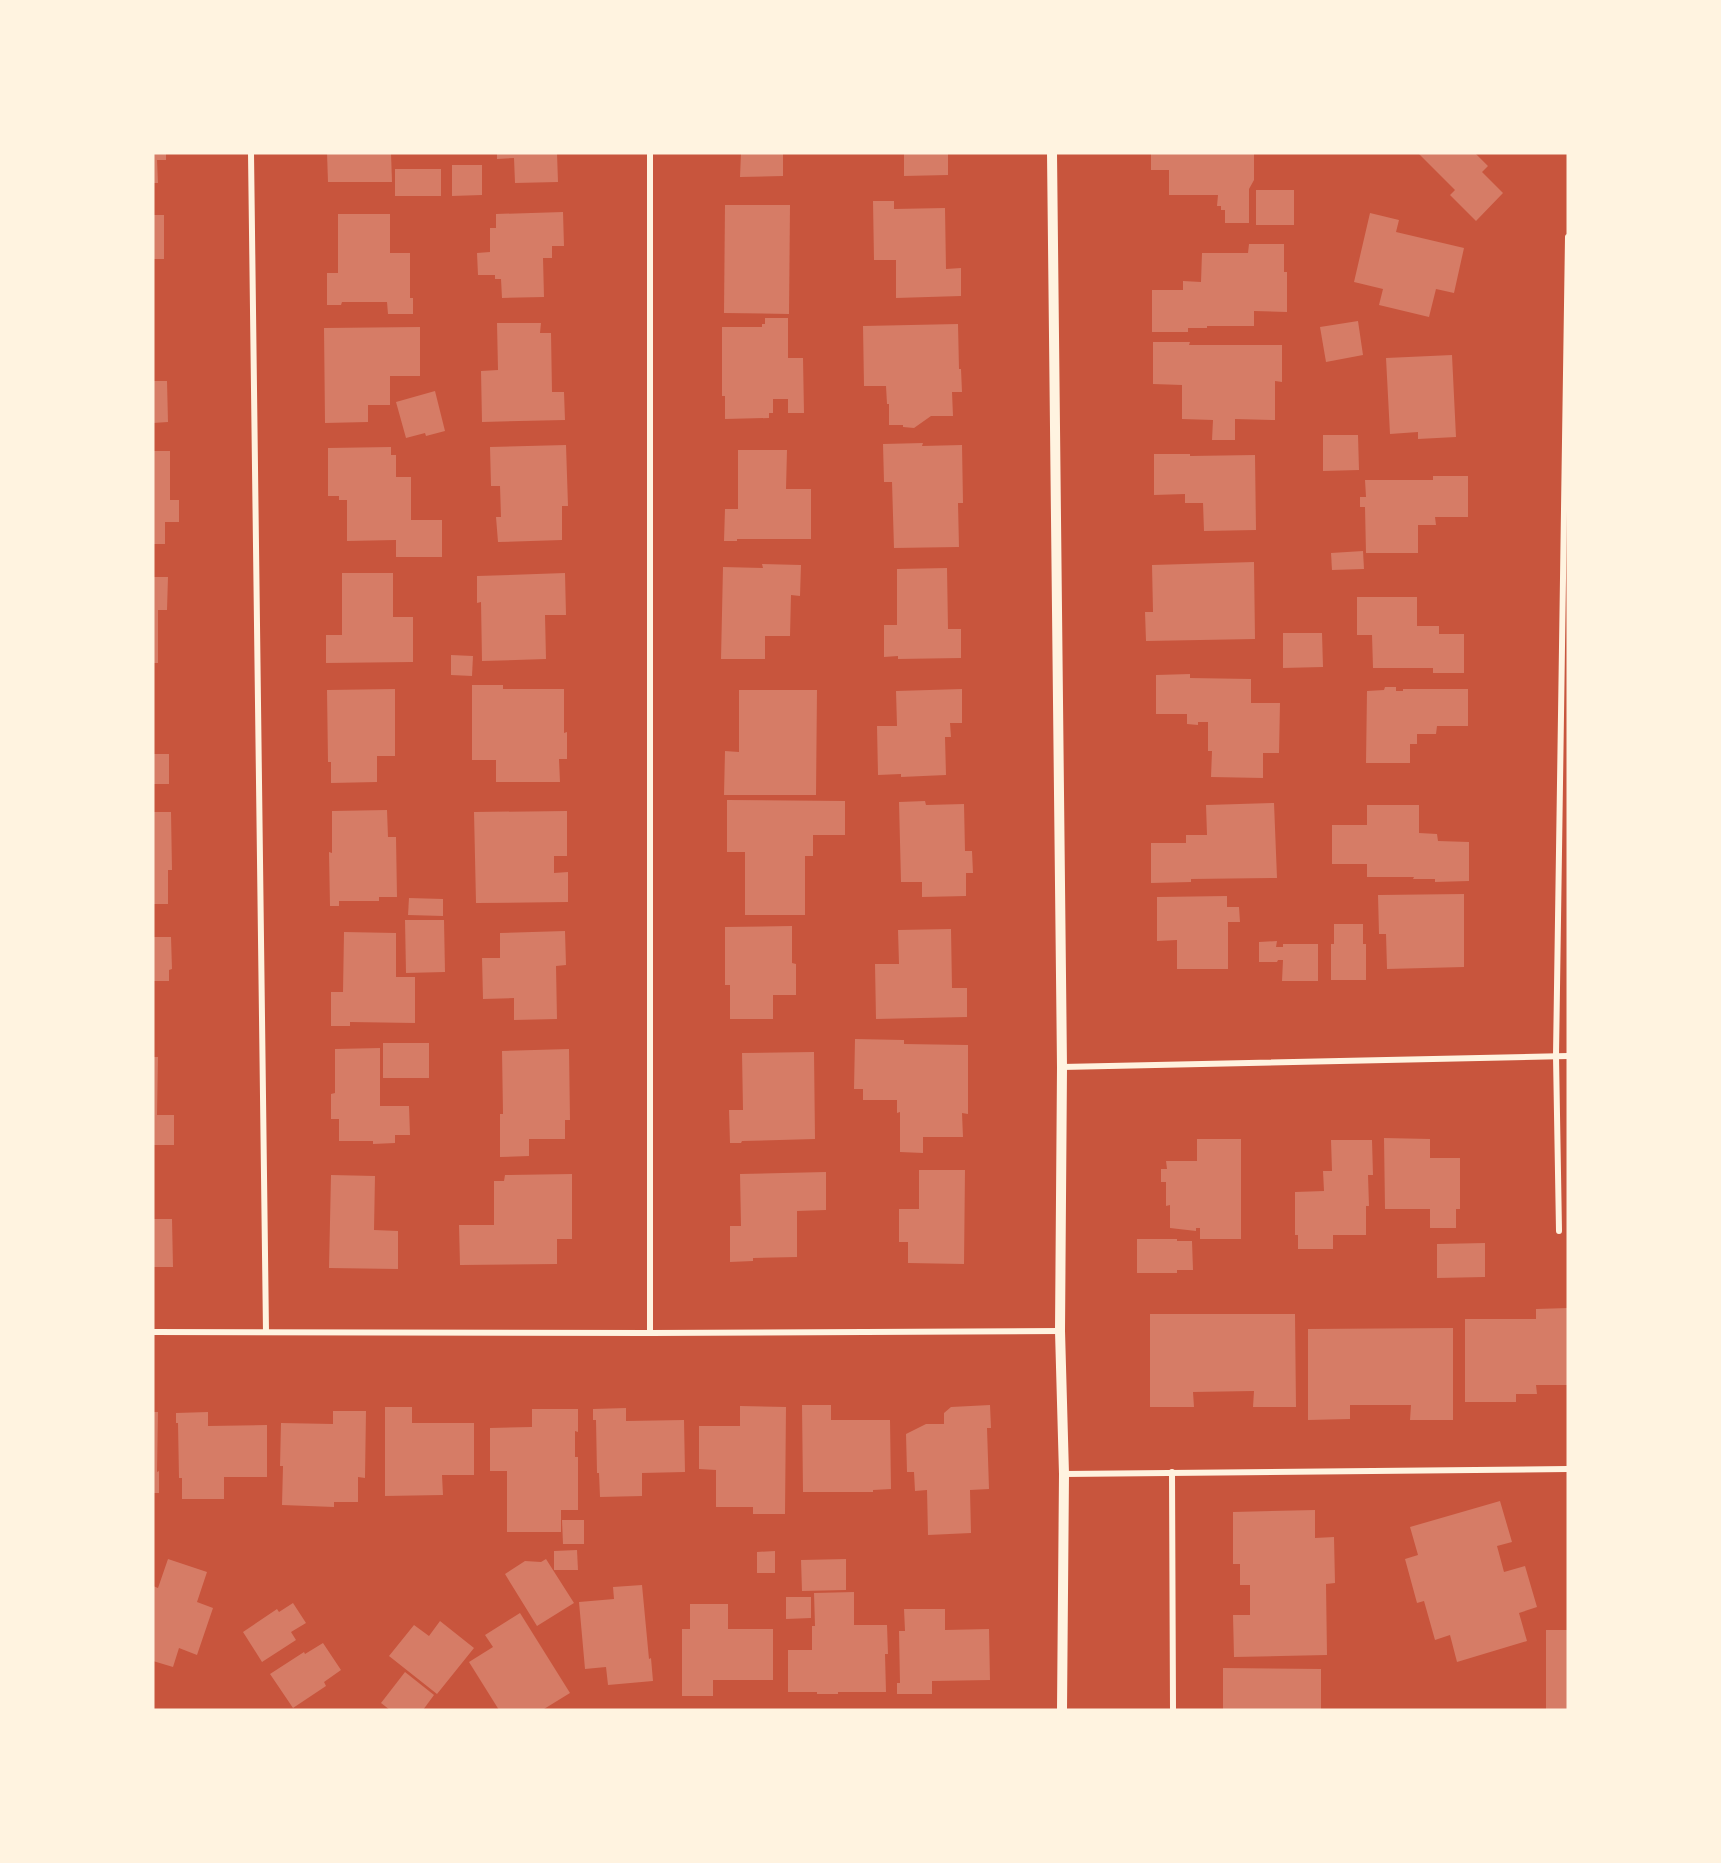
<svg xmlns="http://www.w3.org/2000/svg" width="1721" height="1863" font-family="Rubik,sans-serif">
  <rect width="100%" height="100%" fill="#c8553d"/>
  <g fill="#d67c66">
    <polygon points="153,153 166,153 166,160 157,160 158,183 153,183"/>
    <polygon points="327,153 391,153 392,182 328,182"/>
    <polygon points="497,153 557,153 558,182 515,183 514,158 497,159"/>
    <polygon points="741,153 783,153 783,176 740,177"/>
    <polygon points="904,153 948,153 948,175 904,176"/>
    <polygon points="1151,153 1254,153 1254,180 1249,189 1249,223 1225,223 1225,210 1221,210 1221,206 1217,206 1218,195 1169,195 1169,170 1151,170"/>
    <polygon points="1418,153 1475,153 1488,166 1482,172 1503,193 1476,221 1450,195 1455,190"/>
    <polygon points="452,165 482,165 482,195 452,196"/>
    <rect x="395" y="169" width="46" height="27"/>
    <rect x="1256" y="190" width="38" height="35"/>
    <polygon points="873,201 894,201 894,209 945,208 946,269 961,268 961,296 896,298 896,260 874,260"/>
    <polygon points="725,205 790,205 789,314 724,313"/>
    <polygon points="563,212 564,246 552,246 552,258 543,258 544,297 502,298 501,279 495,279 495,275 478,275 477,253 490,252 490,228 496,228 496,214"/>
    <polygon points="1370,213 1399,220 1396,232 1464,248 1454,293 1436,289 1429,317 1379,305 1383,289 1354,282"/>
    <polygon points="338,214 390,214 390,253 410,253 410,298 413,298 413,314 388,314 387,302 342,302 341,305 327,305 327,273 338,273"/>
    <rect x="153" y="215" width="11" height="44"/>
    <polygon points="1249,244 1284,244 1284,272 1287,272 1287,312 1254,311 1254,326 1207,326 1207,328 1188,328 1188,332 1152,332 1152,290 1183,290 1183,281 1201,282 1202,253 1248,253"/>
    <polygon points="765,318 788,318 788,358 803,358 804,413 788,413 788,399 773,399 773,413 769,413 769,418 725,419 725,396 722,396 722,327 762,327 762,324 765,324"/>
    <polygon points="1358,321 1363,355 1326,362 1320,327"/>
    <polygon points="497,323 541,323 540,333 551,333 552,392 564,392 565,420 482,422 481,371 498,370"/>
    <polygon points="958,324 959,369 961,369 962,392 952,392 953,416 931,416 914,428 903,427 903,425 889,425 889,404 887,404 886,386 864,386 863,326"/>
    <polygon points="420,327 420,376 390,376 390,405 368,405 368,422 325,423 324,328"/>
    <polygon points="1153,342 1190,342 1189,345 1282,345 1282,382 1275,381 1275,420 1235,419 1235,440 1212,440 1213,420 1182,419 1182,385 1153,384"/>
    <polygon points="1452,355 1456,437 1418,439 1418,432 1390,434 1386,358"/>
    <polygon points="153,381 167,381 168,422 153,423"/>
    <polygon points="435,391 445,431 426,436 425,433 406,438 396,402"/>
    <polygon points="1323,435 1358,435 1359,470 1323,471"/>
    <polygon points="923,443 922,446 962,445 963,503 958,503 959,547 894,548 892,482 884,482 883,444"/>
    <polygon points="566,445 568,506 562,506 562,540 498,542 496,517 501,517 500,486 491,486 490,447"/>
    <polygon points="391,447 391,455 396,455 396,477 411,477 411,520 442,520 442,557 396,557 396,540 347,541 347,500 339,500 339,496 328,496 328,448"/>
    <polygon points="738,450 787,450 786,489 811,489 811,539 737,539 737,541 724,541 725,509 738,509"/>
    <polygon points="153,451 170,451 170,500 179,500 179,522 165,522 165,544 153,544"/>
    <polygon points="1154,454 1190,454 1190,456 1255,455 1256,530 1204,531 1203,503 1185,503 1185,494 1154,495"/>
    <polygon points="1433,476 1468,476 1468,517 1435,517 1436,525 1418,525 1418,553 1366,553 1365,507 1360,507 1360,497 1366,497 1365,480 1433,480"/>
    <polygon points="1363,551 1364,569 1332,570 1331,553"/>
    <polygon points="1254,562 1255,639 1146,641 1145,612 1153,612 1152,565"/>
    <polygon points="762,564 801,565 800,596 791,595 790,636 765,636 765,659 721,659 723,567 763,568"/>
    <polygon points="947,568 948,629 961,629 961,658 898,659 898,656 884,657 884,625 897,625 897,569"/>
    <polygon points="342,573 393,573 393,617 413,617 413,662 326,663 326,635 342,635"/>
    <polygon points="565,573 566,615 545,615 546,659 482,661 481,602 477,603 477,576"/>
    <polygon points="153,577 168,577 167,610 158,610 158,663 153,663"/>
    <polygon points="1357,597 1417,597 1417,626 1439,626 1439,634 1464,634 1464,673 1433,673 1433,668 1373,668 1372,635 1357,635"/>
    <polygon points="1283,633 1322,633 1323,667 1283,668"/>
    <polygon points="451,655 473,656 472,676 451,675"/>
    <polygon points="1190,674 1190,678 1251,679 1251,703 1280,703 1279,753 1263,753 1263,778 1211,777 1212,751 1208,751 1208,722 1198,722 1198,725 1187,724 1187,714 1156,714 1156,675"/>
    <polygon points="472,685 503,685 503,689 564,689 564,733 567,732 567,759 559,759 560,782 496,782 496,760 472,760"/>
    <polygon points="1385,687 1396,687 1396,691 1403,691 1403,689 1468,689 1468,726 1437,726 1436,734 1417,734 1417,744 1410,744 1410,763 1366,763 1367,691 1384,690"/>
    <polygon points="395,689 395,756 377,756 377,782 331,783 331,762 328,762 327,690"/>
    <polygon points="962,689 962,723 950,723 951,737 945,737 946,775 901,777 901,774 878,775 877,726 897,726 896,691"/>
    <polygon points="739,690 817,690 816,795 724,795 725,751 739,752"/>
    <rect x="153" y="754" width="16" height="30"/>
    <polygon points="727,800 845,801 845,835 813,835 813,856 805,856 805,915 745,915 745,852 727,852"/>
    <polygon points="925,801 926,805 964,804 965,851 972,851 973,873 966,873 966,896 922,897 922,882 901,882 899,802"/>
    <polygon points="1274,803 1277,878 1191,879 1191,882 1151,883 1151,843 1186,843 1186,835 1207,835 1206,805"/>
    <polygon points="1367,805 1419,805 1419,833 1437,834 1438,841 1469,842 1469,881 1435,882 1435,879 1413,879 1414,877 1367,877 1367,864 1332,864 1332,825 1367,825"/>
    <polygon points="387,810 388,837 396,837 397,897 379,897 379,901 339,901 339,906 330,906 329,852 332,853 332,811"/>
    <polygon points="567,811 567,856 554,856 554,873 568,872 568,902 476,903 474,812"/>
    <polygon points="153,812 171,812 172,870 168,870 168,904 153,904"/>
    <polygon points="1464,894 1464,967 1387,969 1386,934 1379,934 1378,895"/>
    <polygon points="1227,896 1227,907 1239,907 1240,922 1228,922 1228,969 1177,969 1177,940 1157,941 1157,897"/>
    <polygon points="409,898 443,899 443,916 408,915"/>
    <polygon points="405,920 444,920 445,972 406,973"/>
    <polygon points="1334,924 1363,924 1363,944 1366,944 1366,980 1331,980 1331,944 1334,944"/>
    <polygon points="792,926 792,963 796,964 796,995 773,995 773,1019 730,1019 730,985 725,985 725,927"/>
    <polygon points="951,929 952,988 967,988 967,1017 876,1019 875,964 899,964 898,930"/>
    <polygon points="565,931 566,965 556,966 557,1019 514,1020 514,998 483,999 482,958 500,958 500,933"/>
    <polygon points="344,932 396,933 396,977 415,977 415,1023 350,1022 350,1026 331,1026 331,992 343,992"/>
    <polygon points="153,937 171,937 172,969 169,970 169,981 153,981"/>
    <polygon points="1277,941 1276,947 1283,947 1283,944 1318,944 1318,981 1282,981 1283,960 1278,960 1277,962 1259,962 1259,942"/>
    <polygon points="855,1039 904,1040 904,1044 968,1045 968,1114 962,1113 963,1137 923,1137 923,1153 900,1152 900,1112 897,1113 897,1100 863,1100 863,1089 854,1089"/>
    <rect x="383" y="1043" width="46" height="35"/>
    <polygon points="380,1048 380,1106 409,1106 410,1135 395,1135 395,1143 373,1144 373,1141 339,1141 339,1119 331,1119 331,1094 335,1093 335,1049"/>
    <polygon points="569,1049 570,1120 565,1120 565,1139 529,1139 529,1156 500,1157 500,1114 503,1114 502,1051"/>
    <polygon points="814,1052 815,1139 742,1141 741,1143 730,1143 729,1110 743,1110 742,1053"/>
    <polygon points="153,1057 158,1057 157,1115 174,1115 174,1145 153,1145"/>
    <polygon points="1384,1138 1430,1139 1430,1158 1460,1158 1460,1209 1456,1209 1456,1228 1430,1228 1430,1209 1385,1209"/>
    <polygon points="1197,1139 1241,1139 1241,1239 1200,1239 1200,1228 1196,1228 1196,1231 1170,1228 1170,1205 1166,1206 1166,1182 1161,1182 1161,1169 1167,1169 1166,1161 1197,1161"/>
    <polygon points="1331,1140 1372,1140 1373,1175 1368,1175 1369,1206 1366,1206 1366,1235 1333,1235 1333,1249 1298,1249 1298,1235 1295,1235 1295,1192 1324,1191 1323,1171 1332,1171"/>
    <polygon points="919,1170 965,1170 964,1264 908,1263 908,1242 899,1242 899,1209 919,1209"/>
    <polygon points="826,1172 826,1210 797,1211 797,1257 753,1258 753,1261 730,1262 730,1226 741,1226 740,1174"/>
    <polygon points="572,1174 572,1239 557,1239 557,1264 460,1265 459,1225 494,1225 494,1181 504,1181 505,1175"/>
    <polygon points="331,1175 375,1176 374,1230 398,1231 398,1269 329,1268"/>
    <polygon points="153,1219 172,1219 173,1267 153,1267"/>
    <polygon points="1137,1239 1177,1239 1177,1241 1192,1241 1193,1270 1177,1270 1177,1273 1137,1273"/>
    <polygon points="1485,1243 1485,1277 1437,1278 1437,1244"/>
    <polygon points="1568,1308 1568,1385 1536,1385 1537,1394 1516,1394 1516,1402 1465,1402 1465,1319 1536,1319 1536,1309"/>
    <polygon points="1150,1314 1295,1314 1296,1407 1253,1407 1254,1391 1193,1392 1194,1407 1150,1407"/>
    <polygon points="1453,1328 1453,1420 1410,1420 1411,1405 1350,1405 1350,1419 1308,1420 1308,1329"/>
    <polygon points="802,1405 831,1405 831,1420 890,1420 891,1489 873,1490 873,1492 803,1492"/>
    <polygon points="990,1405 991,1428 987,1428 989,1489 970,1490 971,1533 928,1535 927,1490 915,1491 914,1472 907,1472 906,1434 926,1424 944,1424 944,1413 951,1407"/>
    <polygon points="740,1406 786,1407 785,1514 753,1514 753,1507 716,1507 716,1470 699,1469 699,1426 740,1426"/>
    <polygon points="385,1407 412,1407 412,1423 474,1423 474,1475 442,1475 443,1495 385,1496"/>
    <polygon points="626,1408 626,1421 684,1420 685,1472 642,1473 642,1496 600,1497 599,1473 597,1473 596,1420 593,1420 593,1409"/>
    <polygon points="532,1409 578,1409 578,1432 575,1431 575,1457 578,1457 578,1510 561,1510 561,1532 507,1532 507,1471 490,1471 490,1428 532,1427"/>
    <polygon points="333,1411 366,1411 365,1478 358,1477 358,1502 334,1502 334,1507 282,1505 283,1466 280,1466 281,1423 333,1424"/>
    <polygon points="153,1412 158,1412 157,1472 159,1471 159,1493 153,1493"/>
    <polygon points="208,1412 208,1426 267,1425 267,1477 224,1477 224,1499 182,1499 182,1478 179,1478 178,1423 176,1423 176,1413"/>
    <polygon points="1500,1501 1512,1542 1497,1546 1504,1572 1525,1566 1537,1607 1519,1613 1527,1641 1457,1662 1450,1635 1435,1640 1424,1601 1417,1603 1405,1559 1418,1555 1410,1527"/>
    <polygon points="1315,1510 1315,1538 1334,1537 1335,1583 1326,1584 1327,1655 1234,1657 1233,1615 1250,1615 1250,1585 1240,1585 1240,1564 1233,1564 1233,1512"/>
    <polygon points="562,1520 584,1520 584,1544 563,1544"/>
    <polygon points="577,1550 578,1570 554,1570 554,1551"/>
    <polygon points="775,1551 775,1573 757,1573 757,1552"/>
    <polygon points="168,1559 207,1572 197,1602 213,1608 197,1655 179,1648 173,1667 153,1661 153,1586 158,1588"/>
    <polygon points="546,1559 574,1603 537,1626 505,1574 525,1561 541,1562"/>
    <polygon points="846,1559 846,1590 802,1591 801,1560"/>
    <polygon points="642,1585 649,1659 651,1658 653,1681 608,1685 606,1667 585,1669 579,1602 614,1599 613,1587"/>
    <polygon points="854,1592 854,1625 887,1625 888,1654 885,1654 886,1692 838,1692 838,1694 817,1694 817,1692 788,1692 788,1650 812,1650 812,1626 815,1626 814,1593"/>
    <polygon points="786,1597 811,1597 811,1618 786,1619"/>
    <polygon points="293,1603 306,1623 291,1632 296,1640 262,1662 243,1632 277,1609 279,1612"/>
    <polygon points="690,1604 728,1604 728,1629 773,1629 773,1680 713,1680 713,1696 682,1696 682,1629 690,1629"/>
    <polygon points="904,1609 945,1609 945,1630 989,1629 990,1680 932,1681 932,1694 897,1694 897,1683 900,1683 899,1631 905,1631"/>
    <polygon points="520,1613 570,1693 544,1709 545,1710 499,1710 469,1662 493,1647 485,1635"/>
    <polygon points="440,1621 474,1648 437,1694 389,1656 414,1625 429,1636"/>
    <rect x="1546" y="1630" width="22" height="80"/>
    <polygon points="323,1643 341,1670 324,1682 326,1686 293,1708 270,1674 304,1652 305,1654"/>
    <polygon points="1223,1668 1321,1669 1321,1710 1223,1710"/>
    <polygon points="405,1672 434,1695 423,1710 390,1710 381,1703"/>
  </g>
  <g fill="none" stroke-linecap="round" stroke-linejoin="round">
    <g stroke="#fff3e0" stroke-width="6">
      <polyline points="251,153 266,1332"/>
      <polyline points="1062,1067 1568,1056"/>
      <polyline points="1559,1231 1556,1056 1568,237"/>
      <polyline points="153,1332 650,1333 1060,1331"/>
      <polyline points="650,1333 650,153"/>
      <polyline points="1172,1472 1173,1710"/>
      <polyline points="1064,1474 1568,1469"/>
    </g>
    <polyline stroke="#fff3e0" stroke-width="10" points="1052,153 1062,1067 1060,1331 1064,1474 1062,1710"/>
  </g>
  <rect width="1721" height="1863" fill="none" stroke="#fff3e0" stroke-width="309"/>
</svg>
